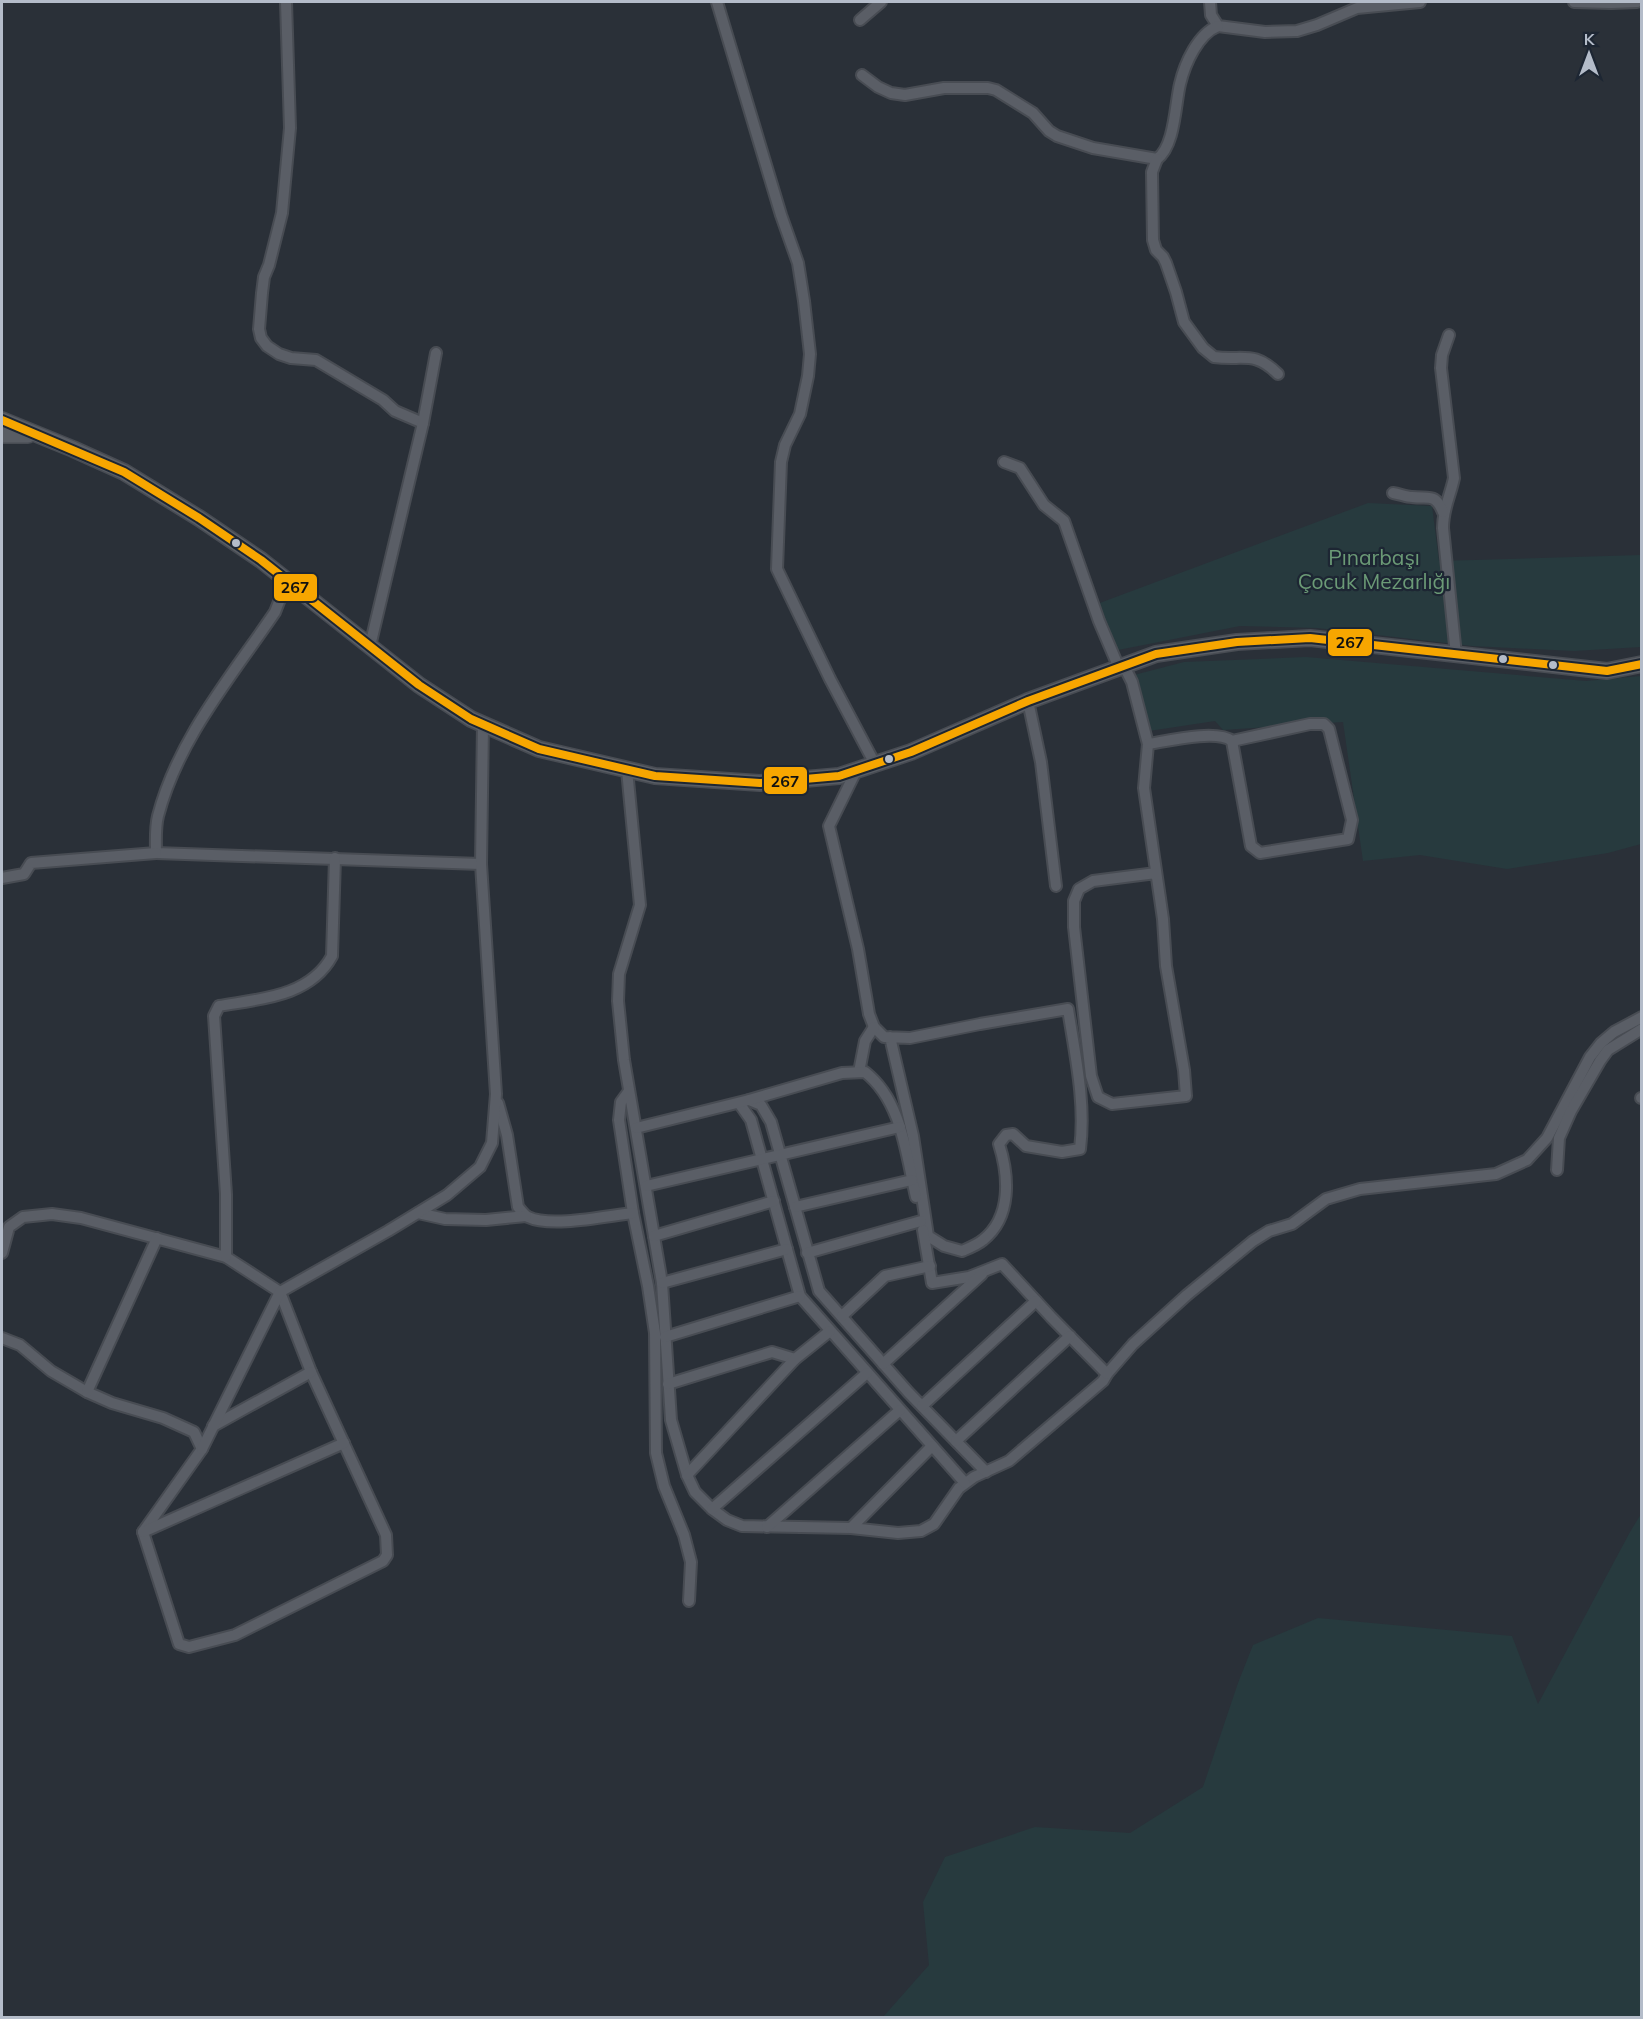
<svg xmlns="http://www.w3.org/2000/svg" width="1643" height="2019" font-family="Mulish,sans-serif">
  <rect width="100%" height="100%" fill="#2a3038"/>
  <g fill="#273a3e">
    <polygon points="1368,503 1432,506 1439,561 1641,555 1641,647 1574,651 1472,646 1317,628 1240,626 1113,651 1097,604"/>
    <polygon points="1306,657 1586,681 1641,676 1641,844 1608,853 1507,869 1420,855 1363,861 1343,722 1223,730 1215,721 1149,731 1134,675 1184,662"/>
    <polygon points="1641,1514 1641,2017 883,2017 929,1965 923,1902 945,1857 1035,1827 1130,1833 1203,1787 1238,1683 1253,1645 1318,1618 1512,1636 1538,1704 1630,1532"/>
  </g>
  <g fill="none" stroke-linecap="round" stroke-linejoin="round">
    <defs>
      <g id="minor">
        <polyline points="286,2 290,128 282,213 269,265 264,277 262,293 259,329 261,338 267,346 279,354 291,358 316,360 383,400 395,411 423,423"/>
        <polyline points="717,2 781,215 798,263 804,301 810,354 808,376 800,414 785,445 781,462 777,569 830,679 875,764"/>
        <polyline points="1210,2 1211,15 1218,26 1265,32 1297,31 1317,25 1357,8 1420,2"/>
        <polyline points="1574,2 1611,3 1637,2"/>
        <polyline points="860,20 881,2"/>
        <path d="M862 75 878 87 891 93 905 95 944 88H988L996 90 1033 113 1049 131 1057 136 1093 148 1157 159C1175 146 1175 105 1180 84 1185 63 1198 34 1218 26"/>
        <path d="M1157 159 1152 172 1153 240 1156 250 1163 257 1166 263 1176 292 1184 322 1203 348 1214 357C1243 361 1254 350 1278 374"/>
        <path d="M1449 335 1442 355 1441 368 1454 478C1450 497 1443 508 1443 528L1456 655"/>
        <polyline points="1004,462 1020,468 1044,505 1064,521 1099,621 1119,668"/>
        <path d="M1393 493C1400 494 1406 497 1412 497 1430 499 1435 493 1443 512"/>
        <path d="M280 574 282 594 275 612C231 677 178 739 158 816 155 828 156 841 156 853L481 864"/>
        <polyline points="370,646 423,423 436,353"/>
        <polyline points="1124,666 1132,682 1148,744 1144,788 1163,919 1166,966 1184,1070 1186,1096 1112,1104 1098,1097 1091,1076 1074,927 1074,901 1079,889 1093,881 1156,873"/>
        <polyline points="1028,701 1041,762 1056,886"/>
        <path d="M1148 744C1167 741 1217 729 1232 741L1310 724H1324L1329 729 1352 820 1348 839 1260 853 1251 846 1232 741"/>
        <polyline points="627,770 640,905 619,974 618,1001 624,1060 662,1283 671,1420 687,1475 695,1492 712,1509 727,1520 742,1526 851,1528 898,1533 921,1531 934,1524 959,1488 974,1477 1009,1461 1103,1381 1107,1374 1133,1344 1187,1295 1253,1241 1269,1231 1292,1224 1326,1199 1360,1189 1496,1174 1527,1160 1547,1138 1590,1057 1601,1043 1614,1032 1642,1017"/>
        <path d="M856 771 829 826 858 949 869 1014 874 1027 884 1037 910 1038 980 1024 1068 1009C1075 1054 1086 1103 1080 1149L1062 1152 1026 1146 1013 1134 1006 1135 999 1144C1009 1176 1012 1217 983 1240 977 1245 969 1248 962 1251L944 1246 928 1236 913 1136 890 1037"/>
        <polyline points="2,878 24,874 31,863 156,853"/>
        <polyline points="859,1072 865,1041 874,1027"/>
        <polyline points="629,1091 621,1102 619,1120 633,1213 648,1286 655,1333 656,1453 664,1486 684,1535 691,1562 689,1601"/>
        <polyline points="1641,1098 1642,1098"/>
        <polyline points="749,1100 761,1105 771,1122 819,1291 908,1392 986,1472"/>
        <path d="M498 1103 507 1135 518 1207C521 1210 524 1215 528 1217 551 1228 606 1216 633 1213"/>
        <polyline points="739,1103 751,1120 800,1296 965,1483"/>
        <path d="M636 1128 749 1100 842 1073 865 1072C902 1101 906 1154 916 1197"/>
        <polyline points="1557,1170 1559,1138 1571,1111 1600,1061 1608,1050 1642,1029"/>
        <polyline points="646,1186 900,1127"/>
        <polyline points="795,1207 912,1180"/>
        <polyline points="418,1213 445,1219 486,1220 526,1216"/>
        <polyline points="923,1230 932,1283 969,1277 1002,1264 1051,1317 1107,1374"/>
        <polyline points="654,1236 774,1201"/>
        <polyline points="2,1253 9,1227 23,1217 52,1214 81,1218 226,1257 280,1292 311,1372 386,1535 387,1555 383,1561 235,1635 189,1647 179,1644 143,1532 202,1449 194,1432 163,1418 112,1403 87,1392 51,1371 20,1345 2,1338"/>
        <polyline points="807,1253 921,1221"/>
        <path d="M226 1257V1194L214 1016 219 1006C259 999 310 997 332 956L335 858"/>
        <polyline points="662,1283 787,1249"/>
        <polyline points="842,1316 885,1276 930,1266"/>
        <polyline points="665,1337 800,1296"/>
        <polyline points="883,1364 982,1274"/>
        <polyline points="668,1384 772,1352 795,1359"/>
        <polyline points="87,1392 157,1238"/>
        <polyline points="922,1406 1036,1301"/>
        <polyline points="213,1426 311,1372"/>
        <polyline points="956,1441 1070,1336"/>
        <polyline points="202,1449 280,1292 388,1231 447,1195 480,1167 492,1143 496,1094 481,864 483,724"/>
        <polyline points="687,1475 795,1359 830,1331"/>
        <polyline points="712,1509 867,1373"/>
        <polyline points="767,1527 900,1410"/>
        <polyline points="851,1528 932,1446"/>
        <polyline points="143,1532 344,1443"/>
      </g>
      <g id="secondary">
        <polyline points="2,420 73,449 124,472 199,518 261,560 419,685 471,719 539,749 655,776 760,783 839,776 911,752 1028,701 1156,654 1237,642 1310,638 1607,671 1642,664"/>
        <polyline points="2,435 28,435"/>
      </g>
    </defs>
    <use href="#minor" stroke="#484c53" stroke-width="14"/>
    <use href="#secondary" stroke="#484c53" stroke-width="18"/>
    <use href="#minor" stroke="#5a5e66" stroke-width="10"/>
    <use href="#secondary" stroke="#595d64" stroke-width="15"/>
    <defs>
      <polyline id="bus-1" points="2,420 124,472 199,518 261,560 419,685 471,719 539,749 655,776 760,783 839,776 911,752 1028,701 1156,654 1237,642 1310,638 1607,671 1642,664"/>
    </defs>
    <use href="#bus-1" stroke="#1d2633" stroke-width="12"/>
    <use href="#bus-1" stroke="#f7a600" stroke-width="8"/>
  </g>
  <g fill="#b4bcc9" stroke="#1d2633" stroke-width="2">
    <circle cx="236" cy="543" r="5"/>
    <circle cx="1503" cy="659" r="5"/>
    <circle cx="1553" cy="665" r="5"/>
    <circle cx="889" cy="759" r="5"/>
  </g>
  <g text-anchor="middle" stroke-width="4.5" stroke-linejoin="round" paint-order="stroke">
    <g font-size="21" fill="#6b9a76" stroke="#1d2633">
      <text x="1374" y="565">Pınarbaşı<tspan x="1374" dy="24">Çocuk Mezarlığı</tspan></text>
    </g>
  </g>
  <g stroke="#1d2633" stroke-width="2">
    <rect x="273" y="573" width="45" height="29" rx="6" fill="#f7a600"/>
    <rect x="1327" y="628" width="46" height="29" rx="6" fill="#f7a600"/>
    <rect x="763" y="766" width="45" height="29" rx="6" fill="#f7a600"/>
  </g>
  <g font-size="16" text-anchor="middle" font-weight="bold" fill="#111">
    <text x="295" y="593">267</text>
    <text x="1350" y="648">267</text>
    <text x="785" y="787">267</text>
  </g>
  <rect width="1643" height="2019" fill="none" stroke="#b4bcc9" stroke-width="6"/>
  <g transform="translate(1589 54)" stroke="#1d2633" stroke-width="4.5" paint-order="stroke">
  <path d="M0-4.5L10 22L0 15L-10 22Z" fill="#b4bcc9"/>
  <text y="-9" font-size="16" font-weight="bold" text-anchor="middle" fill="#b4bcc9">K</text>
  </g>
</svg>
